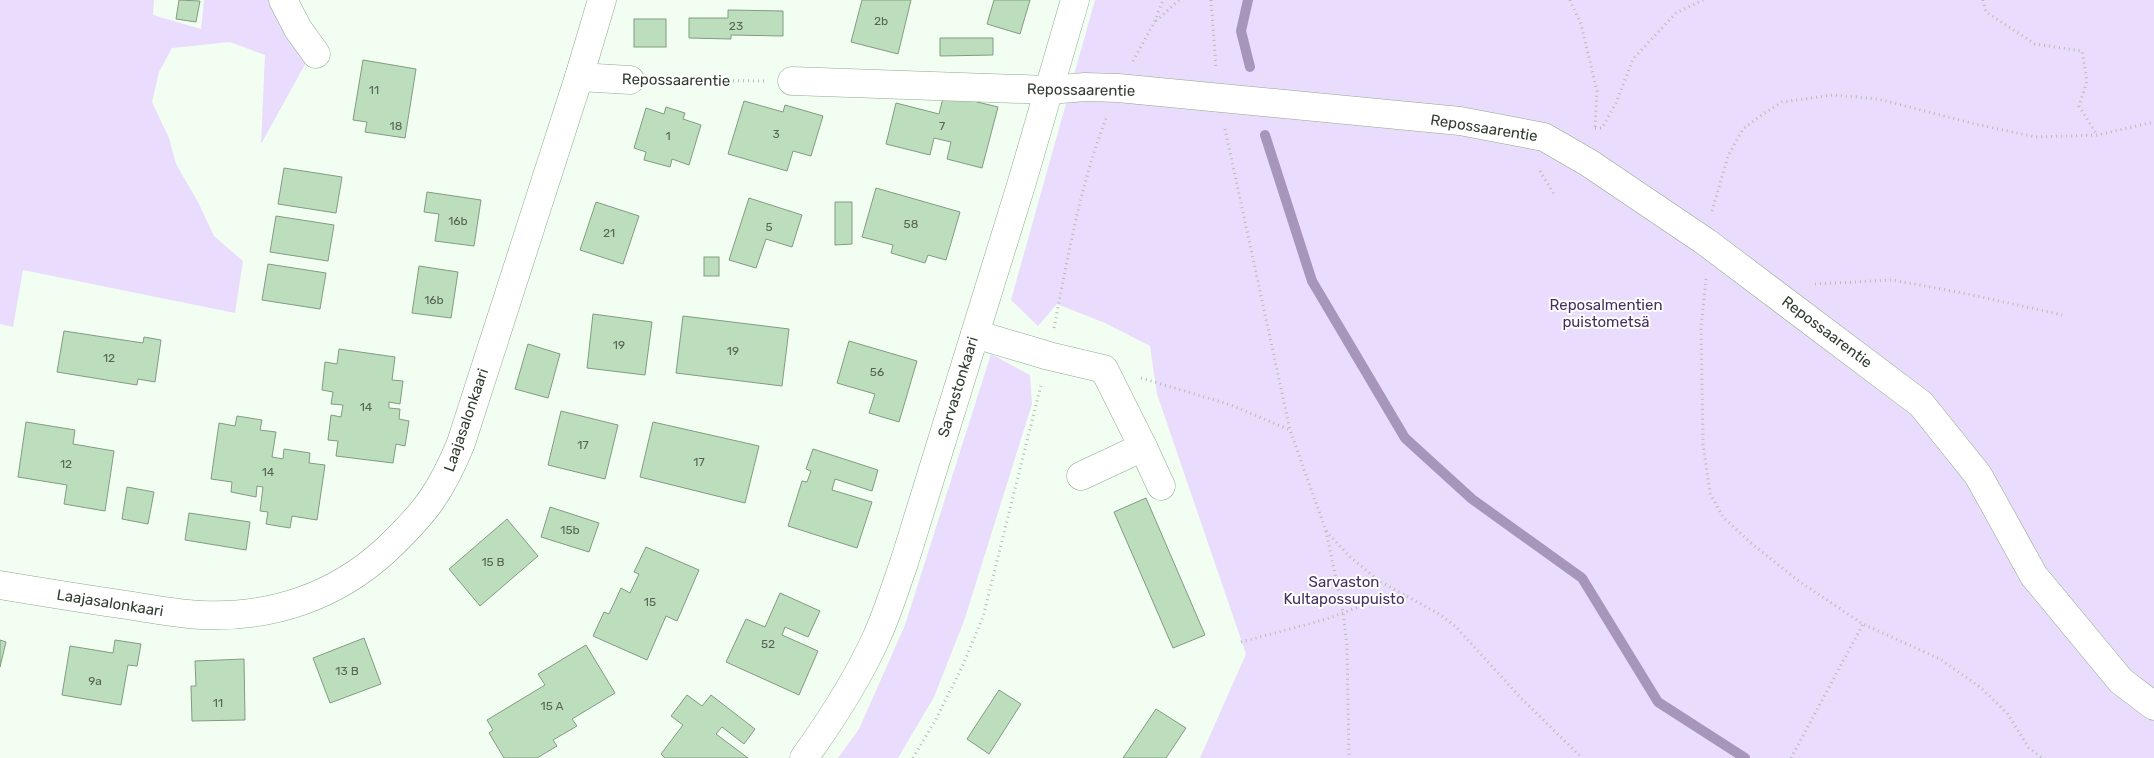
<svg xmlns="http://www.w3.org/2000/svg" width="2154" height="758" font-family="Rubik,sans-serif">
  <rect width="100%" height="100%" fill="#f2fef2"/>
  <g fill="#eadcfc">
    <polygon points="0,0 154,0 153,15 201,29 204,0 280,0 308,59 261,144 265,55 230,42 172,48 159,72 152,102 169,138 176,164 198,202 214,236 243,261 235,313 23,270 13,327 0,324"/>
    <polygon points="1095,0 2154,0 2154,758 1200,758 1246,654 1157,394 1150,346 1105,323 1057,304 1038,326 1011,300"/>
    <polygon points="991,354 1030,375 1032,404 964,621 934,697 898,758 838,758 859,729 905,625"/>
  </g>
  <g fill="none" stroke-linecap="round" stroke-linejoin="round">
    <g stroke="#a696bb" stroke-width="10">
      <polyline points="1248,0 1241,31 1250,67"/>
      <polyline points="1265,135 1312,281 1405,438 1472,499 1582,578 1658,702 1745,758"/>
    </g>
  </g>
  <g fill="#bddebd" stroke="#819c81">
    <polygon points="179,0 200,1 196,22 176,19"/>
    <polygon points="862,0 911,0 898,54 851,42"/>
    <polygon points="994,0 1030,0 1020,34 987,24"/>
    <polygon points="728,10 783,11 783,36 731,35 731,39 689,38 689,18 728,18"/>
    <rect x="634" y="19" width="32" height="28"/>
    <polygon points="940,38 993,38 993,55 940,56"/>
    <polygon points="363,60 416,69 405,138 365,132 367,122 353,120"/>
    <polygon points="944,94 998,107 982,168 947,159 951,142 934,138 930,155 886,144 896,103 939,114"/>
    <polygon points="744,101 783,112 785,105 823,116 811,156 793,151 787,171 728,154"/>
    <polygon points="666,107 685,113 683,119 701,125 689,165 672,159 670,167 644,160 646,152 634,148 646,108 664,114"/>
    <polygon points="284,168 342,177 336,213 278,204"/>
    <polygon points="876,188 960,212 946,260 928,255 925,263 891,253 893,245 862,237"/>
    <polygon points="427,192 481,200 474,246 435,241 439,214 424,212"/>
    <polygon points="749,198 802,215 792,247 766,239 756,268 729,260"/>
    <polygon points="596,202 639,216 623,264 580,250"/>
    <polygon points="835,202 852,202 852,244 835,245"/>
    <polygon points="276,216 334,225 328,261 270,252"/>
    <rect x="704" y="257" width="15" height="19"/>
    <polygon points="268,264 326,273 320,309 262,300"/>
    <polygon points="419,266 458,272 451,318 412,313"/>
    <polygon points="593,314 652,322 645,375 587,368"/>
    <polygon points="683,316 789,329 782,386 676,373"/>
    <polygon points="64,331 143,343 144,337 161,340 155,382 138,379 137,385 57,372"/>
    <polygon points="849,341 917,361 899,422 869,413 875,394 837,383"/>
    <polygon points="528,344 560,354 548,398 515,389"/>
    <polygon points="339,349 395,357 392,380 403,381 400,404 389,402 389,408 400,409 399,419 409,421 405,446 396,444 393,463 336,456 338,441 328,440 331,415 341,417 343,405 331,404 333,392 322,390 325,362 337,364"/>
    <polygon points="561,411 618,425 605,479 548,465"/>
    <polygon points="237,416 262,420 260,430 276,432 272,457 283,459 284,449 310,453 309,463 325,465 317,520 292,516 290,528 266,524 268,512 260,511 263,487 257,486 256,497 231,492 232,482 211,479 219,423 235,426"/>
    <polygon points="26,422 75,430 73,444 114,451 105,511 64,504 67,485 18,477"/>
    <polygon points="653,422 759,446 745,503 640,477"/>
    <polygon points="813,449 878,470 872,491 835,479 832,490 872,502 857,548 788,526 802,481 807,482 811,471 806,469"/>
    <polygon points="127,487 154,492 148,524 122,519"/>
    <polygon points="1146,498 1205,635 1173,648 1114,512"/>
    <polygon points="550,507 599,523 589,552 541,537"/>
    <polygon points="189,513 250,522 246,550 185,540"/>
    <polygon points="507,519 538,556 480,606 449,569"/>
    <polygon points="646,547 699,570 677,621 666,616 647,660 593,636 604,612 609,614 621,588 630,593 639,574 634,572"/>
    <polygon points="780,593 820,611 808,637 785,627 782,635 818,651 799,695 726,662 746,619 765,627"/>
    <polygon points="364,638 381,684 330,703 313,658"/>
    <polygon points="0,640 6,642 0,667"/>
    <polygon points="115,640 141,644 137,666 128,665 121,705 62,695 70,646 113,653"/>
    <polygon points="586,645 615,693 572,719 577,726 553,740 557,746 537,758 504,758 489,733 493,730 487,720 545,685 538,674"/>
    <polygon points="244,659 245,720 192,721 191,686 196,686 195,661"/>
    <polygon points="999,690 1021,704 989,754 967,739"/>
    <polygon points="687,695 702,706 711,695 755,729 744,744 722,727 716,734 748,758 665,758 661,754 683,725 671,716"/>
    <polygon points="1156,709 1186,728 1166,758 1123,758"/>
  </g>
  <g fill="none" stroke-linecap="round" stroke-linejoin="round">
    <defs>
      <g id="minor">
        <polyline points="283,0 298,29 316,54"/>
        <polyline points="579,77 630,80"/>
        <polyline points="792,81 1049,90 1085,87 1118,88 1460,121 1544,137 1589,163 1706,242 1921,404 1978,475 2034,576 2121,681 2154,706"/>
        <polyline points="975,334 1049,356 1104,369 1143,447 1081,476"/>
        <polyline points="1143,447 1161,486"/>
        <path d="M0 585C42 592 85 599 127 605 152 609 177 614 202 615 271 618 335 597 386 550 425 513 441 492 461 443L579 77 602 0"/>
        <path d="M804 758C832 719 858 679 877 636 888 612 895 588 904 563L1022 182 1075 0"/>
      </g>
    </defs>
    <use href="#minor" stroke="#8ea98e" stroke-width="29"/>
    <g stroke="#b3beb3" stroke-width="3" stroke-dasharray="1 4" stroke-linecap="butt">
      <polyline points="1211,0 1216,68"/>
      <polyline points="1570,0 1581,24 1597,91 1595,128"/>
      <polyline points="1983,0 1986,12 2035,44 2082,51 2087,81 2079,106 2097,135"/>
      <polyline points="1156,21 1179,0"/>
      <polyline points="1133,61 1154,23 1163,0"/>
      <polyline points="658,80 764,81"/>
      <polyline points="1595,128 1602,128 1616,103 1633,59 1676,13 1703,0"/>
      <polyline points="1225,129 1290,430 1326,531 1343,612 1347,646 1349,758"/>
      <polyline points="1540,171 1555,196"/>
      <polyline points="1712,211 1728,156 1743,129 1760,116 1782,102 1833,95 1878,99 1975,124 2036,137 2097,135 2154,122"/>
      <polyline points="1706,279 1701,327 1703,444 1710,493 1723,517 1752,544 1800,582 1863,624 1940,659 1980,687 2007,713 2029,748 2042,758"/>
      <polyline points="1815,284 1892,280 1968,294 2062,315"/>
      <path d="M1054 328C1068 256 1080 185 1107 116"/>
      <polyline points="1141,378 1231,405 1290,430"/>
      <polyline points="1326,531 1351,558 1381,582 1439,614 1456,627 1520,697 1582,758"/>
      <polyline points="1241,642 1327,619 1380,599 1406,596"/>
      <polyline points="913,758 936,719 963,665 983,617 1041,385"/>
      <polyline points="1791,758 1863,624"/>
    </g>
    <use href="#minor" stroke="#fff" stroke-width="28"/>
  </g>
  <g text-anchor="middle" stroke-width="4" stroke-linejoin="round" paint-order="stroke">
    <g font-size="12" fill="#556555">
      <text x="881" y="25">2b</text>
      <text x="736" y="30">23</text>
      <text x="374" y="94">11</text>
      <text x="396" y="130">18</text>
      <text x="942" y="130">7</text>
      <text x="776" y="138">3</text>
      <text x="668" y="140">1</text>
      <text x="458" y="225">16b</text>
      <text x="911" y="228">58</text>
      <text x="769" y="231">5</text>
      <text x="609" y="237">21</text>
      <text x="434" y="304">16b</text>
      <text x="619" y="349">19</text>
      <text x="733" y="355">19</text>
      <text x="109" y="362">12</text>
      <text x="877" y="376">56</text>
      <text x="366" y="411">14</text>
      <text x="583" y="449">17</text>
      <text x="699" y="466">17</text>
      <text x="66" y="468">12</text>
      <text x="268" y="476">14</text>
      <text x="570" y="534">15b</text>
      <text x="493" y="566">15 B</text>
      <text x="650" y="606">15</text>
      <text x="768" y="648">52</text>
      <text x="347" y="675">13 B</text>
      <text x="95" y="685">9a</text>
      <text x="218" y="707">11</text>
      <text x="552" y="710">15 A</text>
    </g>
    <g font-size="15" fill="#323d32" stroke="#fff">
      <text transform="translate(676 80) rotate(1)" y="5">Repossaarentie</text>
      <text transform="translate(1081 90) rotate(1)" y="5">Repossaarentie</text>
      <text transform="translate(1484 128) rotate(9)" y="5">Repossaarentie</text>
      <text transform="translate(1827 332) rotate(37)" y="5">Repossaarentie</text>
      <text transform="translate(958 387) rotate(-73)" y="5">Sarvastonkaari</text>
      <text transform="translate(466 420) rotate(-71)" y="5">Laajasalonkaari</text>
      <text transform="translate(110 603) rotate(9)" y="5">Laajasalonkaari</text>
    </g>
    <g font-size="15" fill="#472f61" stroke="#fff">
      <text x="1606" y="310">Reposalmentien<tspan x="1606" dy="17">puistometsä</tspan></text>
      <text x="1344" y="587">Sarvaston<tspan x="1344" dy="17">Kultapossupuisto</tspan></text>
    </g>
  </g>
</svg>
